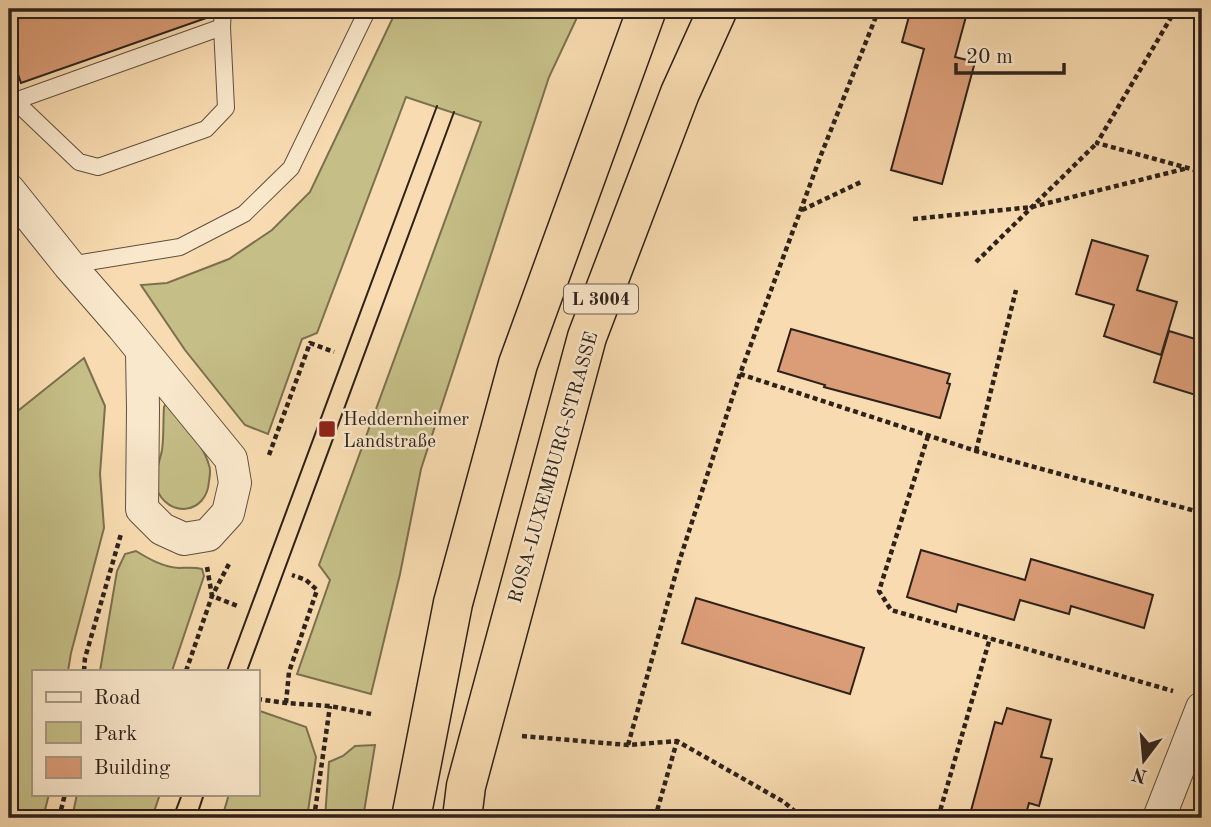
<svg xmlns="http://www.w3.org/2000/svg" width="1211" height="827" font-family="'Old Standard TT',serif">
  <rect width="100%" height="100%" fill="#f8dbb0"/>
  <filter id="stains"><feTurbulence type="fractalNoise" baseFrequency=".00286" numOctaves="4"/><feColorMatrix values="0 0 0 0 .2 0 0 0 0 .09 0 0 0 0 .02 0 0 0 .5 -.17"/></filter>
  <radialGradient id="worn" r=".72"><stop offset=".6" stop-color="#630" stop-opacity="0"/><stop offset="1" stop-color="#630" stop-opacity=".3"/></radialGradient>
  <g fill="#c5be86" stroke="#7a7050" stroke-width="2">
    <polygon points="397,9 581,9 549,77 421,469 400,574 371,694 297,674 330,580 319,565 481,122 406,97 317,333 302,339 268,434 245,425 185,350 141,285 167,283 229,259 272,230 310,192"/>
    <polygon points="84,358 105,406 100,474 104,528 71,653 68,671 33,671 33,794 49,794 43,818 9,818 9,418"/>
    <path d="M166 403C181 422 202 441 209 465 211 470 210 475 209 481 207 515 167 519 156 487 153 477 160 461 162 450 164 436 163 421 164 407Z"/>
    <path d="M136 551C149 559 163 567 179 568 187 568 194 567 202 569L204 576 172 671H100L117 571 125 554Z"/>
    <polygon points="257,710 306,727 316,757 307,818 222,818 229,794 257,794"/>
    <polygon points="375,745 363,818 325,818 329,762 343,756 355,746"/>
    <polygon points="77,794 160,794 152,818 72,818"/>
  </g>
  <g fill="#db9d77" stroke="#2e221b" stroke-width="2">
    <polygon points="9,9 213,9 212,16 21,83 9,48"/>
    <polygon points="911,9 968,9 955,57 975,62 942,184 891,170 924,49 902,42"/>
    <polygon points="1092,240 1148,256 1137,290 1177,302 1161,355 1104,336 1114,305 1076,294"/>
    <polygon points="791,329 950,374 947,383 950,384 940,418 824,387 825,385 778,371"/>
    <polygon points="1169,331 1202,341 1202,397 1154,382"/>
    <polygon points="921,550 1025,580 1031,559 1153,595 1144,628 1071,606 1069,614 1020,600 1014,620 958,604 956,612 907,597"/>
    <polygon points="696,598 864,648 850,694 682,643"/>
    <polygon points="1007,708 1051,720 1041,757 1052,759 1039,806 1029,803 1025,818 969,818 995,722 1002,724"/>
  </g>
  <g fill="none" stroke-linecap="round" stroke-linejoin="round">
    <defs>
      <g id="service">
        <polyline points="222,27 223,9"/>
        <polyline points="9,105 15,101 222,27 226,108 206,129 98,167 79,162 15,101"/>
        <polyline points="69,265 180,247 244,214 291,168 368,9"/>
      </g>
      <g id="minor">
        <polyline points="9,190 69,265 123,327 231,459 235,483 228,513 208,535 184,539 162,529 142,509 143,409 142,352"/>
        <polyline points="1159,818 1202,708"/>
      </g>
      <g id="trunk">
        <polyline points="411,818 453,603 518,364 647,9"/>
        <polyline points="462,818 466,786 587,337 680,93 718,9"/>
      </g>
    </defs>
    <use href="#service" stroke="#605040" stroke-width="18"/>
    <use href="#minor" stroke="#605040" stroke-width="34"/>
    <use href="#trunk" stroke="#2e221b" stroke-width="41"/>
    <g stroke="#2e221b" stroke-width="4.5" stroke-dasharray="5 3.5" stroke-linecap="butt">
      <polyline points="1176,9 1097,143 1202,172"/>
      <polyline points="802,210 861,182"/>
      <polyline points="913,219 1032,207 1188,168"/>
      <polyline points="976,262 1097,143"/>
      <polyline points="740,374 976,451 1199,512"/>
      <polyline points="928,436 879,591 891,610 1173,691"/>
      <polyline points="976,451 1016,290"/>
      <polyline points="269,455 310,343 334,352"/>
      <polyline points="207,567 212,596 240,607"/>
      <polyline points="84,671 85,658 121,534"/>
      <polyline points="186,671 212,596 230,562"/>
      <polyline points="257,699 286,703 330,706 371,714"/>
      <polyline points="286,703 289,672 317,590 306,580 292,575"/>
      <polyline points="522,736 628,745 677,741 784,802 798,814 807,818"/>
      <polyline points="628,745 679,562 740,374 821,155 879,9"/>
      <polyline points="59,818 65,794"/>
      <polyline points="314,818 330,706"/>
      <polyline points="655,818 677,741"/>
      <polyline points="938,818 990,638"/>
    </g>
    <use href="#service" stroke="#fae8cc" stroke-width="16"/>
    <use href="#minor" stroke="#fae8cc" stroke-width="32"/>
    <use href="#trunk" stroke="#f8dbb0" stroke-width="38"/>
    <g stroke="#2e221b" stroke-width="2">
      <polyline points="227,671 437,106"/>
      <polyline points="247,671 454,112"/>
      <polyline points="173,818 182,794"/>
      <polyline points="196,818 204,794"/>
    </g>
  </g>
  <rect fill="#8f2418" stroke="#fae8cc" stroke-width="2.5" x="318" y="420" width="18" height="18" rx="3.5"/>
  <g text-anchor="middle" stroke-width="5" stroke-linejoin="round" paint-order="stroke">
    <rect fill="#fae8cc" stroke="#6b5d50" stroke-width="2" x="564" y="284.5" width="74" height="29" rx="5"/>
    <g font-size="18" font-weight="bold" fill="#2e221b">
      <text x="601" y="305">L 3004</text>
    </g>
    <g font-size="19" fill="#2e221b" stroke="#fae8cc" text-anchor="start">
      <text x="343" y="425">Heddernheimer<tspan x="343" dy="22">Landstraße</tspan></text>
    </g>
    <g font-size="19" fill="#2e221b" stroke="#fae8cc">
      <text transform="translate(552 467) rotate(-74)" y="7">ROSA-LUXEMBURG-STRASSE</text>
    </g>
  </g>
  <rect width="1211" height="827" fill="none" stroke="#f8dbb0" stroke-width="35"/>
  <rect x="10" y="10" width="1190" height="806" fill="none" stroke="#2e221b" stroke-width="3.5"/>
  <rect x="18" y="18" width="1176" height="792" fill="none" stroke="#2e221b" stroke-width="2"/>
  <rect x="32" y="670" width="228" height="126" fill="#fae8cc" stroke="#a89985" stroke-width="2"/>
  <rect x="46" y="692" width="35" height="10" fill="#fae8cc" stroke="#a89985" stroke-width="2"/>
  <text x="94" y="704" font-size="21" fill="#2e221b">Road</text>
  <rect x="46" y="722" width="35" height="21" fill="#c5be86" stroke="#a89985" stroke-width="2"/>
  <text x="94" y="740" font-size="21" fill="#2e221b">Park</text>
  <rect x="46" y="757" width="35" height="21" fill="#db9d77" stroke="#a89985" stroke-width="2"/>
  <text x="94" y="774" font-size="21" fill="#2e221b">Building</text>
  <g transform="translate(1144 760) rotate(196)" stroke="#fae8cc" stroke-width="5" paint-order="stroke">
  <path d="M0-5L12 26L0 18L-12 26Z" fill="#2e221b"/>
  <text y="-10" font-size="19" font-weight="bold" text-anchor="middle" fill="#2e221b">N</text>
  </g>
  <path d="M956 63v10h108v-10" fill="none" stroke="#2e221b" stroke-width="3.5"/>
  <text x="966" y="63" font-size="21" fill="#2e221b" stroke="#fae8cc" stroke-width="5" paint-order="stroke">20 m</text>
  <rect width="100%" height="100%" filter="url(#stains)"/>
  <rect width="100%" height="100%" fill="url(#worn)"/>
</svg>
